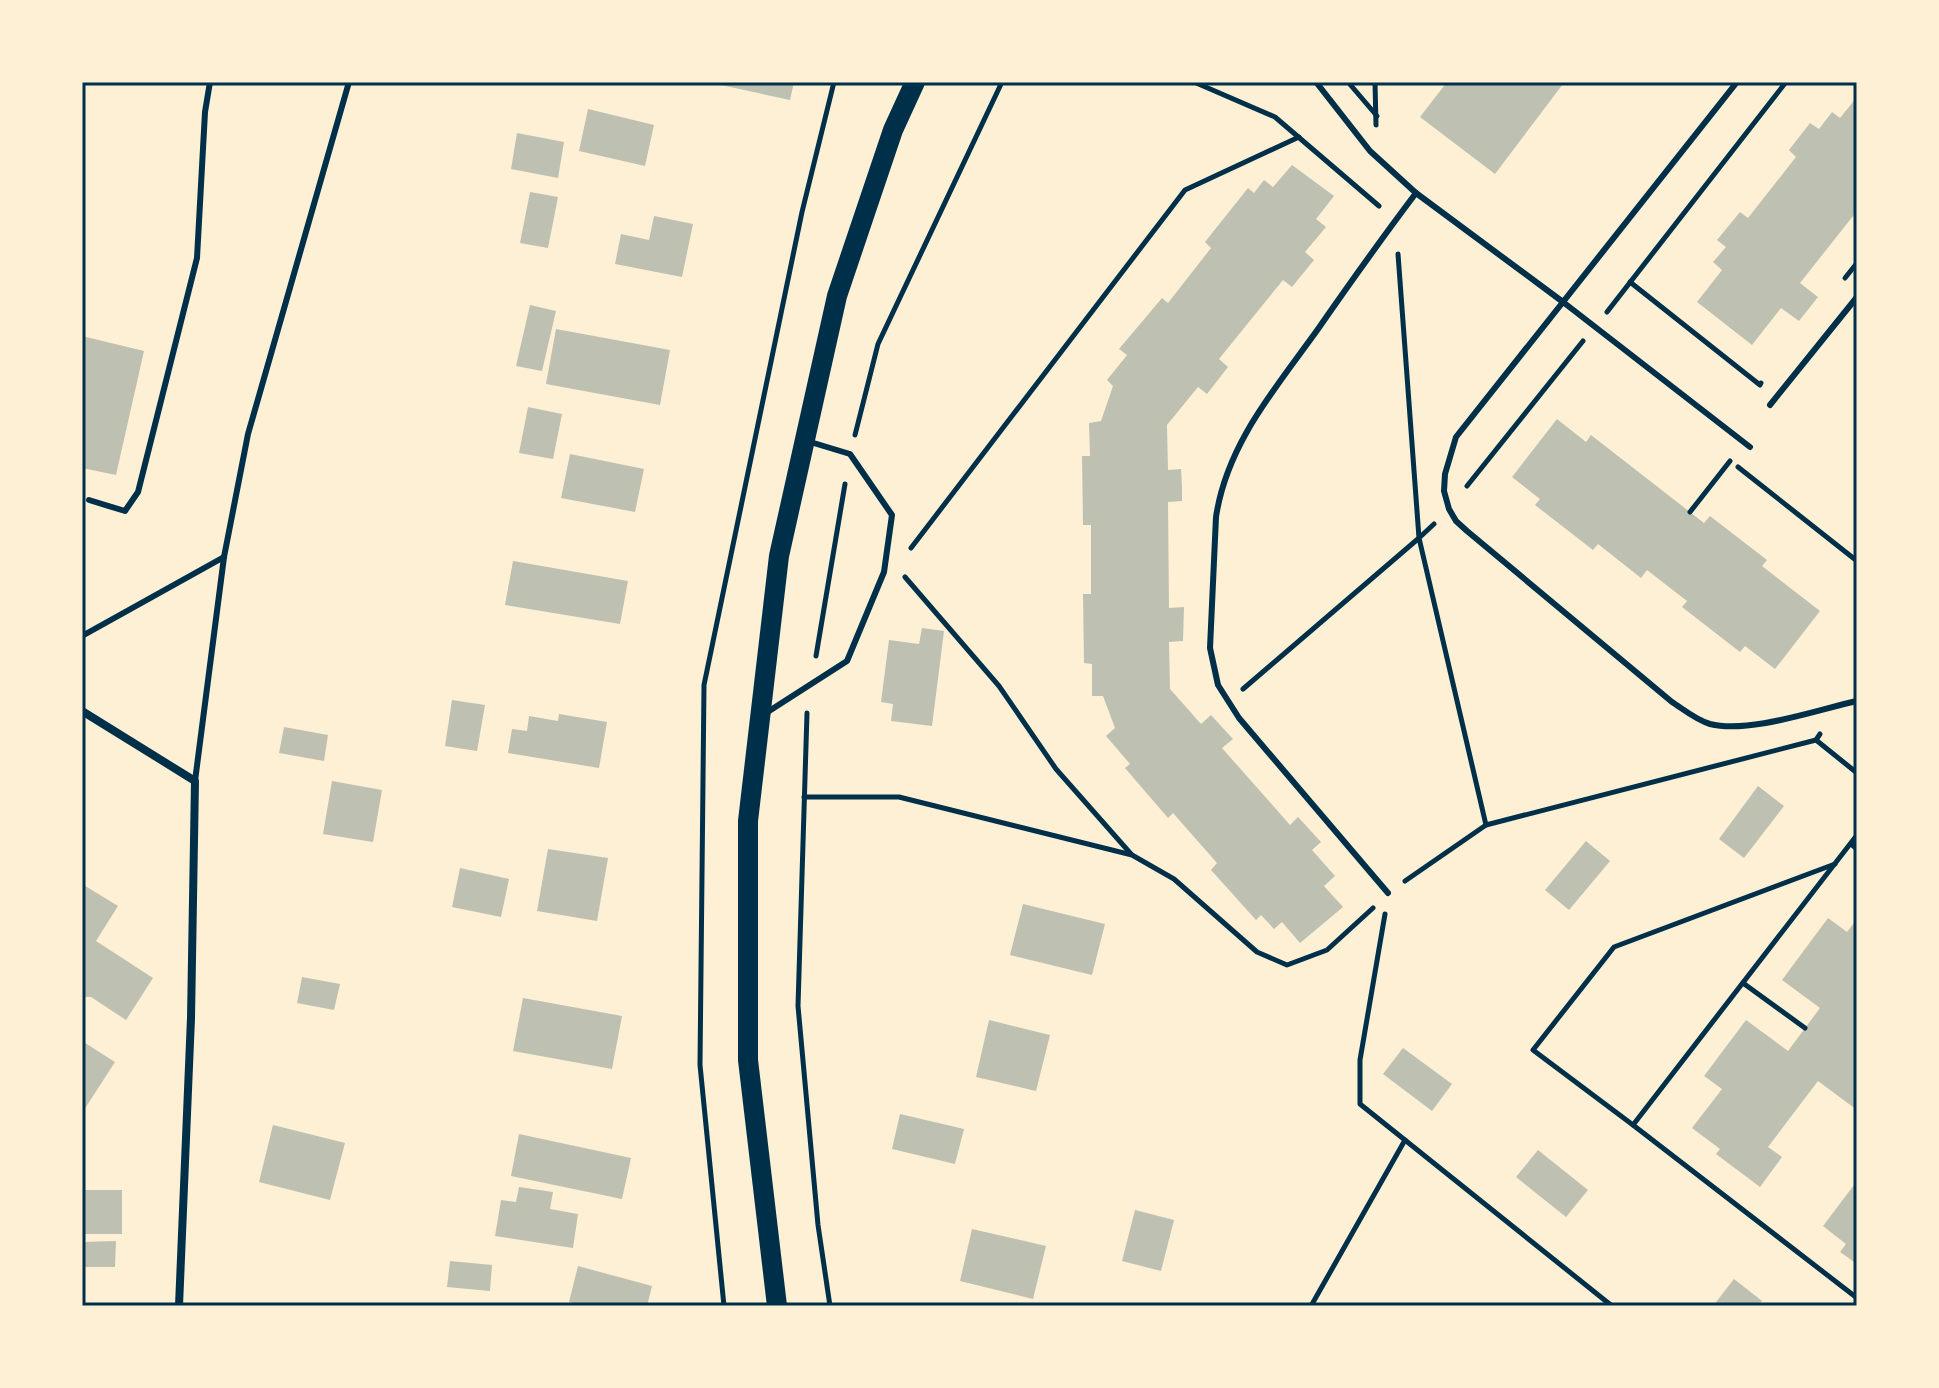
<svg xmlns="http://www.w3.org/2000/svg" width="1939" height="1388" font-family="'Fira Sans Condensed',sans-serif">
  <rect width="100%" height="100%" fill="#fdf0d5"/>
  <g fill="#bec0b2">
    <polygon points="707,82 794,82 790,100"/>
    <polygon points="1447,82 1561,82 1563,84 1495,174 1420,117"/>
    <polygon points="1857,97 1857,211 1800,283 1818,297 1799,321 1781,308 1752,345 1697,302 1722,270 1713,262 1726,247 1717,240 1740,212 1748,218 1796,157 1789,150 1810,123 1819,129 1832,112 1840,118"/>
    <polygon points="588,109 654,125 645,166 579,151"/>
    <polygon points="517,133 564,142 558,178 511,169"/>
    <polygon points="1292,165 1334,196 1316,219 1326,227 1305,252 1314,260 1292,287 1283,280 1219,359 1228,367 1207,394 1198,387 1167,425 1168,470 1181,469 1182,486 1182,501 1168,502 1169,608 1184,607 1183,641 1169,642 1170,689 1201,724 1211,715 1233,739 1222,748 1290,825 1298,817 1321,842 1312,850 1335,876 1324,886 1343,907 1300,943 1282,922 1274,929 1261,915 1256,920 1211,870 1217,863 1173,813 1168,818 1125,768 1130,764 1106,736 1115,728 1103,696 1092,696 1092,664 1084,663 1083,594 1091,594 1091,525 1083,525 1082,456 1090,456 1089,423 1101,421 1113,386 1107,380 1127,355 1119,349 1162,298 1168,303 1211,248 1205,242 1248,188 1254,193 1264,180 1273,187"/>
    <polygon points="530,192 558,197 548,248 520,243"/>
    <polygon points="654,216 693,224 682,277 615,264 621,234 649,240"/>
    <polygon points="530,305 556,311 542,371 516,366"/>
    <polygon points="556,329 670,350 660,405 546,384"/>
    <polygon points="82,336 144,351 116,475 82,468"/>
    <polygon points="528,407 562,414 553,459 519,453"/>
    <polygon points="1557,419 1586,442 1591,435 1704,523 1710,516 1767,560 1762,566 1820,611 1775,669 1745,646 1740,652 1682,607 1687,601 1647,570 1641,578 1598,544 1593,550 1535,505 1540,499 1512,477"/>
    <polygon points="570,454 644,469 635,512 561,498"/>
    <polygon points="513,561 628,581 620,624 505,605"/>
    <polygon points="922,628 944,631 932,726 891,721 893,704 881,702 889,640 919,644"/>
    <polygon points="452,700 485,705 477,751 445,746"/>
    <polygon points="559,714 607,722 599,768 508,753 512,729 527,731 529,716 558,721"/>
    <polygon points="284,727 328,735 324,761 279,753"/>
    <polygon points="332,781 382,790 373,842 323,834"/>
    <polygon points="1758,786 1784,806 1744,858 1719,839"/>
    <polygon points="1586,841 1610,861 1569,910 1545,890"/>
    <polygon points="548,849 608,858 597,921 537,911"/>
    <polygon points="460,868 509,879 501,917 452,907"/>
    <polygon points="82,884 118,906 96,941 153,978 126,1020 91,997 82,997"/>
    <polygon points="1023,904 1105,924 1092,975 1010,955"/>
    <polygon points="1828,918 1847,932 1857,919 1857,1110 1818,1081 1768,1147 1782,1157 1760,1187 1716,1154 1720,1149 1692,1128 1722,1089 1704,1076 1746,1020 1788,1051 1820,1008 1782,980"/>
    <polygon points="302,977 340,984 334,1010 297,1003"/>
    <polygon points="523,998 622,1016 612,1069 513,1051"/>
    <polygon points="989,1020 1050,1035 1036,1091 976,1077"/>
    <polygon points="82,1041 115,1062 82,1113"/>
    <polygon points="1403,1048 1452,1084 1432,1111 1383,1074"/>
    <polygon points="900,1114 964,1129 955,1164 892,1149"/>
    <polygon points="273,1125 345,1143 330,1200 259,1182"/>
    <polygon points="519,1134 631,1158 622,1199 511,1176"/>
    <polygon points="1538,1150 1588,1190 1566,1217 1516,1177"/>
    <polygon points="1857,1181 1857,1264 1840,1252 1846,1244 1823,1226"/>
    <polygon points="519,1187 553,1192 550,1209 578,1214 573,1248 495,1236 501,1200 516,1202"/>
    <rect x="82" y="1190" width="40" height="44"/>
    <polygon points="1135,1210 1174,1220 1161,1271 1122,1261"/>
    <polygon points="972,1229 1046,1246 1033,1299 960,1281"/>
    <polygon points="116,1241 115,1267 82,1267 82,1242"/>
    <polygon points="450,1261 492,1265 490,1291 447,1287"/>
    <polygon points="578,1266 652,1286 647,1306 583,1306 569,1302"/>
    <polygon points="1734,1279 1762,1301 1758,1306 1713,1306"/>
  </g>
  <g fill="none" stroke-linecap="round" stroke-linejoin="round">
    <g stroke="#003049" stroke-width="5">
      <polyline points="1194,82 1275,117 1379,206"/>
      <polyline points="1348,82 1377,116"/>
      <polyline points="1375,82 1376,125"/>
      <polyline points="1845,278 1857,263"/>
      <polyline points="1630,282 1760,385 1761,383"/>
      <polyline points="1607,312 1786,82"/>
      <polyline points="855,435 878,344 1002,82"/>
      <polyline points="1738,467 1857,561"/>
      <polyline points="1467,486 1583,341"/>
      <polyline points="1690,512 1730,461"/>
      <polyline points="1434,524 1419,538 1486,825"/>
      <polyline points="911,548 1185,190 1299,137"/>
      <polyline points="905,577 999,686 1056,769 1131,854"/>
      <polyline points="816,656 845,484"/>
      <polyline points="1243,689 1419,538 1398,254"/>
      <polyline points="807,713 798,1006 818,1225 830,1306"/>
      <polyline points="1816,740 1857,773"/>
      <polyline points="804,797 899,797 1132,855 1174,879 1257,952 1287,965 1327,950 1373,908"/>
      <polyline points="1857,835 1633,1125 1857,1298"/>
      <polyline points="1851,844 1857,849"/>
      <polyline points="1405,881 1486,825 1816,740 1820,734"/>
      <polyline points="1385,914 1360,1060 1360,1104 1612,1306"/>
      <polyline points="1743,983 1805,1028"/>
      <polyline points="1633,1125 1533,1050 1614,947 1835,864"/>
      <polyline points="724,1306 700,1065 704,685 802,212 834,82"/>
      <polyline points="1311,1306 1405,1140"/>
    </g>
    <g stroke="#003049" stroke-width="6">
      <polyline points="1316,82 1370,151 1416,193 1563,302 1737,82"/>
      <polyline points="1770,405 1857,297"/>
      <path d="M1750 447 1563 302 1456 437 1445 474 1444 491 1449 509 1456 521 1467 531 1672 702C1683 709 1696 720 1710 724 1749 734 1816 710 1857 701"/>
      <polyline points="89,500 125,511 138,492 197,258 205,112 210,82"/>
      <polyline points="82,636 224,557"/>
      <polyline points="766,713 847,661 884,572 892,515 850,454 807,441"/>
      <polyline points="195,781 224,557 248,434 349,82"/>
      <path d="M1388 893 1239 718 1218 685 1210 648 1216 517C1227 443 1276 388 1318 329 1350 283 1382 238 1416 193"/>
    </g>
    <polyline stroke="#003049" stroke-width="8" points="82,711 195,781 191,1018 179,1306"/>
    <polyline stroke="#003049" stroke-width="20" points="777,1306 748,1060 748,821 779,556 837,296 893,130 915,82"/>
  </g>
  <rect width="1939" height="1388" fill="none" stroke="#fdf0d5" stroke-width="168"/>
  <rect x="84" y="84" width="1771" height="1220" fill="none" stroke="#003049" stroke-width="3"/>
</svg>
